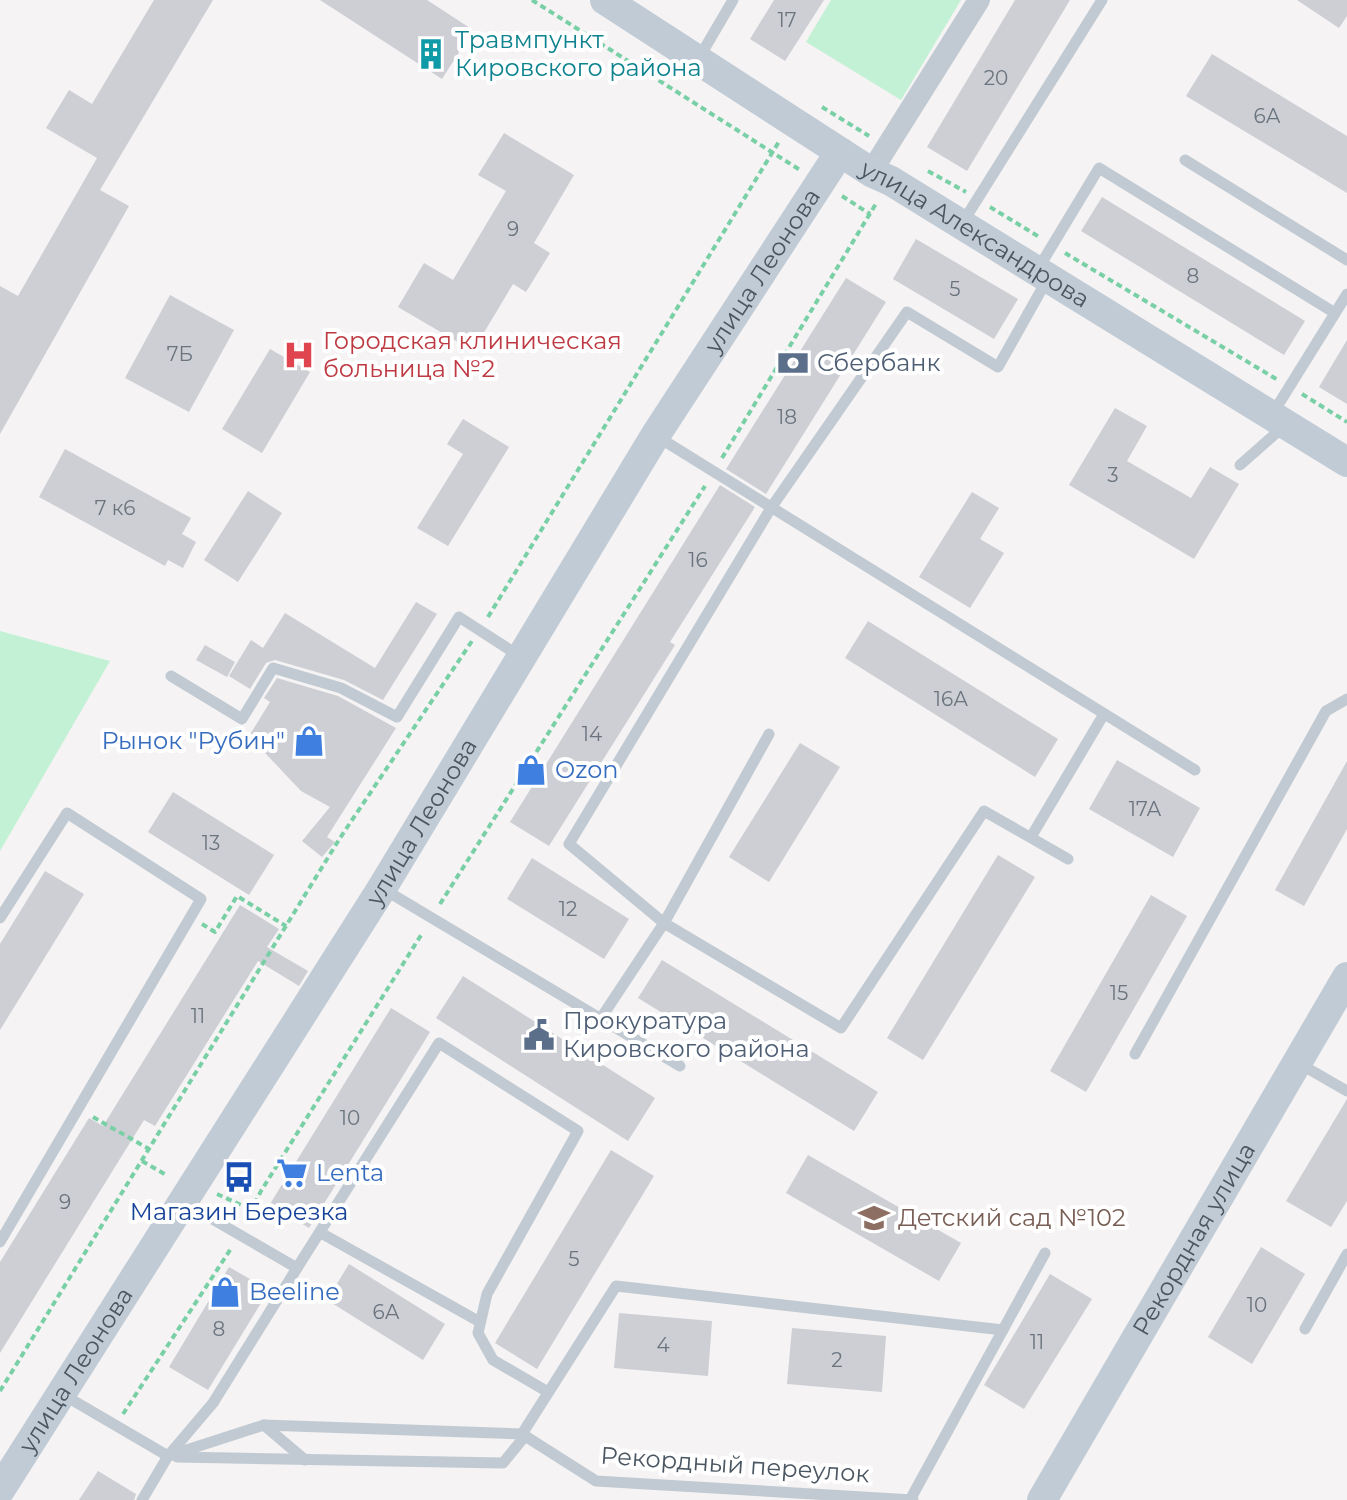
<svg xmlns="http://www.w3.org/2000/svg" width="1347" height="1500" font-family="Montserrat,sans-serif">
  <rect width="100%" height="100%" fill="#f5f3f3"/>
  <g fill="#c3f1d5">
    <polygon points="831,0 961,0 901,100 806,42"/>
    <polygon points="0,631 110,661 0,851"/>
  </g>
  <g fill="#cdcfd5">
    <polygon points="154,0 213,0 100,190 129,206 0,434 0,286 18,296 97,158 46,128 69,90 92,104"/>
    <polygon points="320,0 427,0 473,30 442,79"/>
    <polygon points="774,0 824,0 785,61 750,39"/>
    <polygon points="1015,0 1070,0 967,171 927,147"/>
    <polygon points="1297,0 1347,0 1347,16 1339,28"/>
    <polygon points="1212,54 1347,136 1347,193 1186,96"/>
    <polygon points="504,133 574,175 534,243 550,253 526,292 513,284 473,351 398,307 424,263 453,280 506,191 478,175"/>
    <polygon points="1102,197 1305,321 1284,355 1081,231"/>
    <polygon points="916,239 1018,299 994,339 893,279"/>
    <polygon points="846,278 886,302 766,494 726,469"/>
    <polygon points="170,295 234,330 189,412 125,378"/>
    <polygon points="1347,340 1347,404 1319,387"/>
    <polygon points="270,349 310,372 262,453 222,429"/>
    <polygon points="1115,408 1147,426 1127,461 1191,498 1210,467 1239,484 1194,559 1069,485"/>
    <polygon points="463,419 509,447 448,546 417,528 463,454 447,444"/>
    <polygon points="65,449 191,518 182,534 196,542 183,568 168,560 165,566 39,497"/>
    <polygon points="720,485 755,507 670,642 675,645 549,846 510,822"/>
    <polygon points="248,491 282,513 238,582 204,560"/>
    <polygon points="972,492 999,508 980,539 1004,553 970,608 919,577"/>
    <polygon points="416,602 437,614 383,700 344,680 275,660 266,663 250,689 229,676 251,640 263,648 285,613 375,668"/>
    <polygon points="868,621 1058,739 1035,777 845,658"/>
    <polygon points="205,645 235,662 227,677 196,660"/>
    <polygon points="277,678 338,696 396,728 327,837 335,842 322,857 302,841 330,807 301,791 249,736 270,702 264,698"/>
    <polygon points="800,743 840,767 769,882 729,857"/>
    <polygon points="1117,760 1200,808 1173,857 1089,809"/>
    <polygon points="1347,761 1347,829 1304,906 1275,890"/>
    <polygon points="173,792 274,855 249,895 148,832"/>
    <polygon points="998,855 1035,877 923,1060 887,1038"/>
    <polygon points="532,858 629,919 604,959 507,899"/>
    <polygon points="45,871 84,894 0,1030 0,944"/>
    <polygon points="1151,895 1187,916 1086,1092 1050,1071"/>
    <polygon points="240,905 279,929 267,947 308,971 299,986 258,961 155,1126 144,1120 0,1353 0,1262 89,1118 103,1126"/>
    <polygon points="662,960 878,1092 854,1131 638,998"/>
    <polygon points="463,976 655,1098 628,1141 436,1018"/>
    <polygon points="391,1008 430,1032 309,1228 270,1204"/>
    <polygon points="1347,1099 1347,1201 1331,1227 1286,1201"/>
    <polygon points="611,1150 654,1176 537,1369 495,1343"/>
    <polygon points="808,1155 961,1243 939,1281 786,1193"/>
    <polygon points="1261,1247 1305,1274 1252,1364 1208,1337"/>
    <polygon points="349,1264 445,1324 423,1360 327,1300"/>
    <polygon points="229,1267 269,1290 208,1390 169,1367"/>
    <polygon points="1050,1274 1092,1299 1024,1409 984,1385"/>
    <polygon points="619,1313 712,1321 708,1376 614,1368"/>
    <polygon points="792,1328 886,1336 882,1392 787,1384"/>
    <polygon points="98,1471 136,1494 134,1500 79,1500"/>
  </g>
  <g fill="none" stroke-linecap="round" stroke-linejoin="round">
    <g stroke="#7ad0a6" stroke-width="4" stroke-dasharray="6 4" stroke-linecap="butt">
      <polyline points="532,0 800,170"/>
      <polyline points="822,107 869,136"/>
      <polyline points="928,171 966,192"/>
      <polyline points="842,196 870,214"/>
      <polyline points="990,207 1041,238"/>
      <polyline points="1065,253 1278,380"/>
      <polyline points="1302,394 1347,422"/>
      <polyline points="722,458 877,202"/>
      <polyline points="488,617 780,140"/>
      <polyline points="440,904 705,486"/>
      <polyline points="202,924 215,932 237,896 286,926"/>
      <polyline points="93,1117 149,1149"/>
      <polyline points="142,1161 168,1176"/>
      <polyline points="217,1194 252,1210"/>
      <polyline points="246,1222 261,1191 423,932"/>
      <polyline points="0,1391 340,838 472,641"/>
      <polyline points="123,1414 232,1247"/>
    </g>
    <g stroke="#c1cad2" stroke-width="11">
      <polyline points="699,58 733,0"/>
      <polyline points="1185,160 1347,260"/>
      <polyline points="963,222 1102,0"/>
      <polyline points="1038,269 1099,168 1335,313"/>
      <polyline points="1273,413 1347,294"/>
      <polyline points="658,437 1195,770"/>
      <polyline points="1240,465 1283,427"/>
      <polyline points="171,676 242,719 273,668 341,688 397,717 459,617 521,657"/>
      <polyline points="769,734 664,923 569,844 771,508 907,312 998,367 1048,278"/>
      <polyline points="1031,837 1104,714"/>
      <polyline points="385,890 680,1066"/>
      <polyline points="0,918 67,813 201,899 0,1242"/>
      <polyline points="601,1018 664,923 841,1028 984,811 1068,859"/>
      <polyline points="1135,1054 1326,711 1347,699"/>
      <polyline points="1300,1064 1347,1091"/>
      <polyline points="321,1233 480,1322"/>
      <polyline points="297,1268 439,1043 578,1131 487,1294 478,1333 493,1360 548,1392"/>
      <polyline points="1305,1329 1347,1254"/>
      <polyline points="62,1394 168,1456 264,1425 522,1434 596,1481 913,1500"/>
      <polyline points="264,1425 305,1460"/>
      <polyline points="522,1434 616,1286 1003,1330"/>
      <polyline points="177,1457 503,1463 525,1436"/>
      <polyline points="142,1500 168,1456 213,1403 297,1268 183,1202"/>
      <polyline points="910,1500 1045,1253"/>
    </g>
    <polyline stroke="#c1cad2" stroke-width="22" points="871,172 979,0"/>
    <g stroke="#c1cbd6" stroke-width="30">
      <path id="s1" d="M605 0 871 172 891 181 1347 462"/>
      <path id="s2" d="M0 1490 382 888 655 436 840 152"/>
      <path id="s3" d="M1042 1500 1347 977"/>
    </g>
  </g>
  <defs>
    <symbol id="building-bare" viewBox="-9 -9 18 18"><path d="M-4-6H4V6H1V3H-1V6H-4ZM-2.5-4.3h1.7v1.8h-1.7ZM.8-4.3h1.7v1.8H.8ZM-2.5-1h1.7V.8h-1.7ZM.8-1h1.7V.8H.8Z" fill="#0f9aa8" stroke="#fff" stroke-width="2.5" paint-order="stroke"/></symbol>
    <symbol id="hospital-bare" viewBox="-9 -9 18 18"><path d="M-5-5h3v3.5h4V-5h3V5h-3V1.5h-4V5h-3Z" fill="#e0444e" stroke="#fff" stroke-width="2.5" paint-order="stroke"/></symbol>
    <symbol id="bank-bare" viewBox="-9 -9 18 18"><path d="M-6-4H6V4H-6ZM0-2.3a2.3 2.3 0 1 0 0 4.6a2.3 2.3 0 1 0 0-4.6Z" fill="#5c6f8a" stroke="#fff" stroke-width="2.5" paint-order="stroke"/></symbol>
    <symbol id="shop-bare" viewBox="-9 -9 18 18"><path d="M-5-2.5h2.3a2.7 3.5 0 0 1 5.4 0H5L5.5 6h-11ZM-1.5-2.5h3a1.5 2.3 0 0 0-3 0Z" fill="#3f7fe0" stroke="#fff" stroke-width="2.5" paint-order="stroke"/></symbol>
    <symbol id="civic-bare" viewBox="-9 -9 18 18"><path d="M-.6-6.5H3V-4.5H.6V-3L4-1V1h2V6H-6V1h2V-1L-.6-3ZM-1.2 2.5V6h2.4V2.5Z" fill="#5c6f8a" stroke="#fff" stroke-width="2.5" paint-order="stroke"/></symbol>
    <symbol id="supermarket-bare" viewBox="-9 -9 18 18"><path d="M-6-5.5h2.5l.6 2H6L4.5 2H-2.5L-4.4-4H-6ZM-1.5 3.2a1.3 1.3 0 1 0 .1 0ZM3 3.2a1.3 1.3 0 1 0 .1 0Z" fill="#3f7fe0" stroke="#fff" stroke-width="2.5" paint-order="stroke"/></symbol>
    <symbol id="bus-bare" viewBox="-9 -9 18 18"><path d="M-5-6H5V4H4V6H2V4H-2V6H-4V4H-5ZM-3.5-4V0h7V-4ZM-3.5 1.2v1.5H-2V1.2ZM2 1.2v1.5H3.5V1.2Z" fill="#1a4fb4" stroke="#fff" stroke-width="2.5" paint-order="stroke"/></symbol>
    <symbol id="school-bare" viewBox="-9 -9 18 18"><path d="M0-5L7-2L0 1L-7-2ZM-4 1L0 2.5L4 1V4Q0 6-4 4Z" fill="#8d6e63" stroke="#fff" stroke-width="2.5" paint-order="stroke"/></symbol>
  </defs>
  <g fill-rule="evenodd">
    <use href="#building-bare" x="409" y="32" width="44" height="44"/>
    <use href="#hospital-bare" x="277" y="333" width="44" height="44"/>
    <use href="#bank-bare" x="771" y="341" width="44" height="44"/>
    <use href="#shop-bare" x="287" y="719" width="44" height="44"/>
    <use href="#shop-bare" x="509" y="748" width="44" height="44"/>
    <use href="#civic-bare" x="517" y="1013" width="44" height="44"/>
    <use href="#supermarket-bare" x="270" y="1151" width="44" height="44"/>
    <use href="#bus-bare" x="217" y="1155" width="44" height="44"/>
    <use href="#school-bare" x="852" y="1196" width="44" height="44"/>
    <use href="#shop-bare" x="203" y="1270" width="44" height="44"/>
  </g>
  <g text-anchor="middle" stroke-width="8" stroke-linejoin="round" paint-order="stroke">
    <g font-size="20" fill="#6b747e">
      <text x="787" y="27">17</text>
      <text x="996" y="85">20</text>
      <text x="1267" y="123">6А</text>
      <text x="513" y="236">9</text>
      <text x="1193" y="283">8</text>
      <text x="955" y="296">5</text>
      <text x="180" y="361">7Б</text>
      <text x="787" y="424">18</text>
      <text x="1113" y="482">3</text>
      <text x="115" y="515">7 к6</text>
      <text x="698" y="567">16</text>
      <text x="951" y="706">16А</text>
      <text x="592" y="741">14</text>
      <text x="1145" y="816">17А</text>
      <text x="211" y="850">13</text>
      <text x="568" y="916">12</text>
      <text x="1119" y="1000">15</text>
      <text x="198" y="1023">11</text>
      <text x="350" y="1125">10</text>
      <text x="65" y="1209">9</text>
      <text x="574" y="1266">5</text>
      <text x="1257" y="1312">10</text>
      <text x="386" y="1319">6А</text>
      <text x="219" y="1336">8</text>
      <text x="1037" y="1349">11</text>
      <text x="663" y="1352">4</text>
      <text x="837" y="1367">2</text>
    </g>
    <g font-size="24" fill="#0d838f" stroke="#fff" text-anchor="start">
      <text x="455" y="48">Травмпункт<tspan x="455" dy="28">Кировского района</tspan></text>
    </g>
    <g font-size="24" fill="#4a5661" stroke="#fff">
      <text dy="8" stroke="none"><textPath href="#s1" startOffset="438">улица Александрова</textPath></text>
      <text dy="8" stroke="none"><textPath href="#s2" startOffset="1438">улица Леонова</textPath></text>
      <text dy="8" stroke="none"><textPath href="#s2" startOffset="790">улица Леонова</textPath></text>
      <text dy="8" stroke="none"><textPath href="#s3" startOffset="302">Рекордная улица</textPath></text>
      <text dy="8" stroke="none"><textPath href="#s2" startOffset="142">улица Леонова</textPath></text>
      <text transform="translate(735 1465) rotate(4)" y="8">Рекордный переулок</text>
    </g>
    <g font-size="24" fill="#be3a42" stroke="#fff" text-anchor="start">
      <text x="323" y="349">Городская клиническая<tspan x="323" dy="28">больница №2</tspan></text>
    </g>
    <g font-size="24" fill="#4e5e75" stroke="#fff" text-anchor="start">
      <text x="817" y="371">Сбербанк</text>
      <text x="563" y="1029">Прокуратура<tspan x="563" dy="28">Кировского района</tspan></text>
    </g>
    <g font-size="24" fill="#366cbe" stroke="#fff" text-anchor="start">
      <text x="285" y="749" text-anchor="end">Рынок "Рубин"</text>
      <text x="555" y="778">Ozon</text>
      <text x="316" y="1181">Lenta</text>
      <text x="249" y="1300">Beeline</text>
    </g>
    <g font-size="24" fill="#164399" stroke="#fff">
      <text x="239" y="1220">Магазин Березка</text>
    </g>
    <g font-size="24" fill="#785e54" stroke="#fff" text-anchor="start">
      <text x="898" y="1226">Детский сад №102</text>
    </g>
  </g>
</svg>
